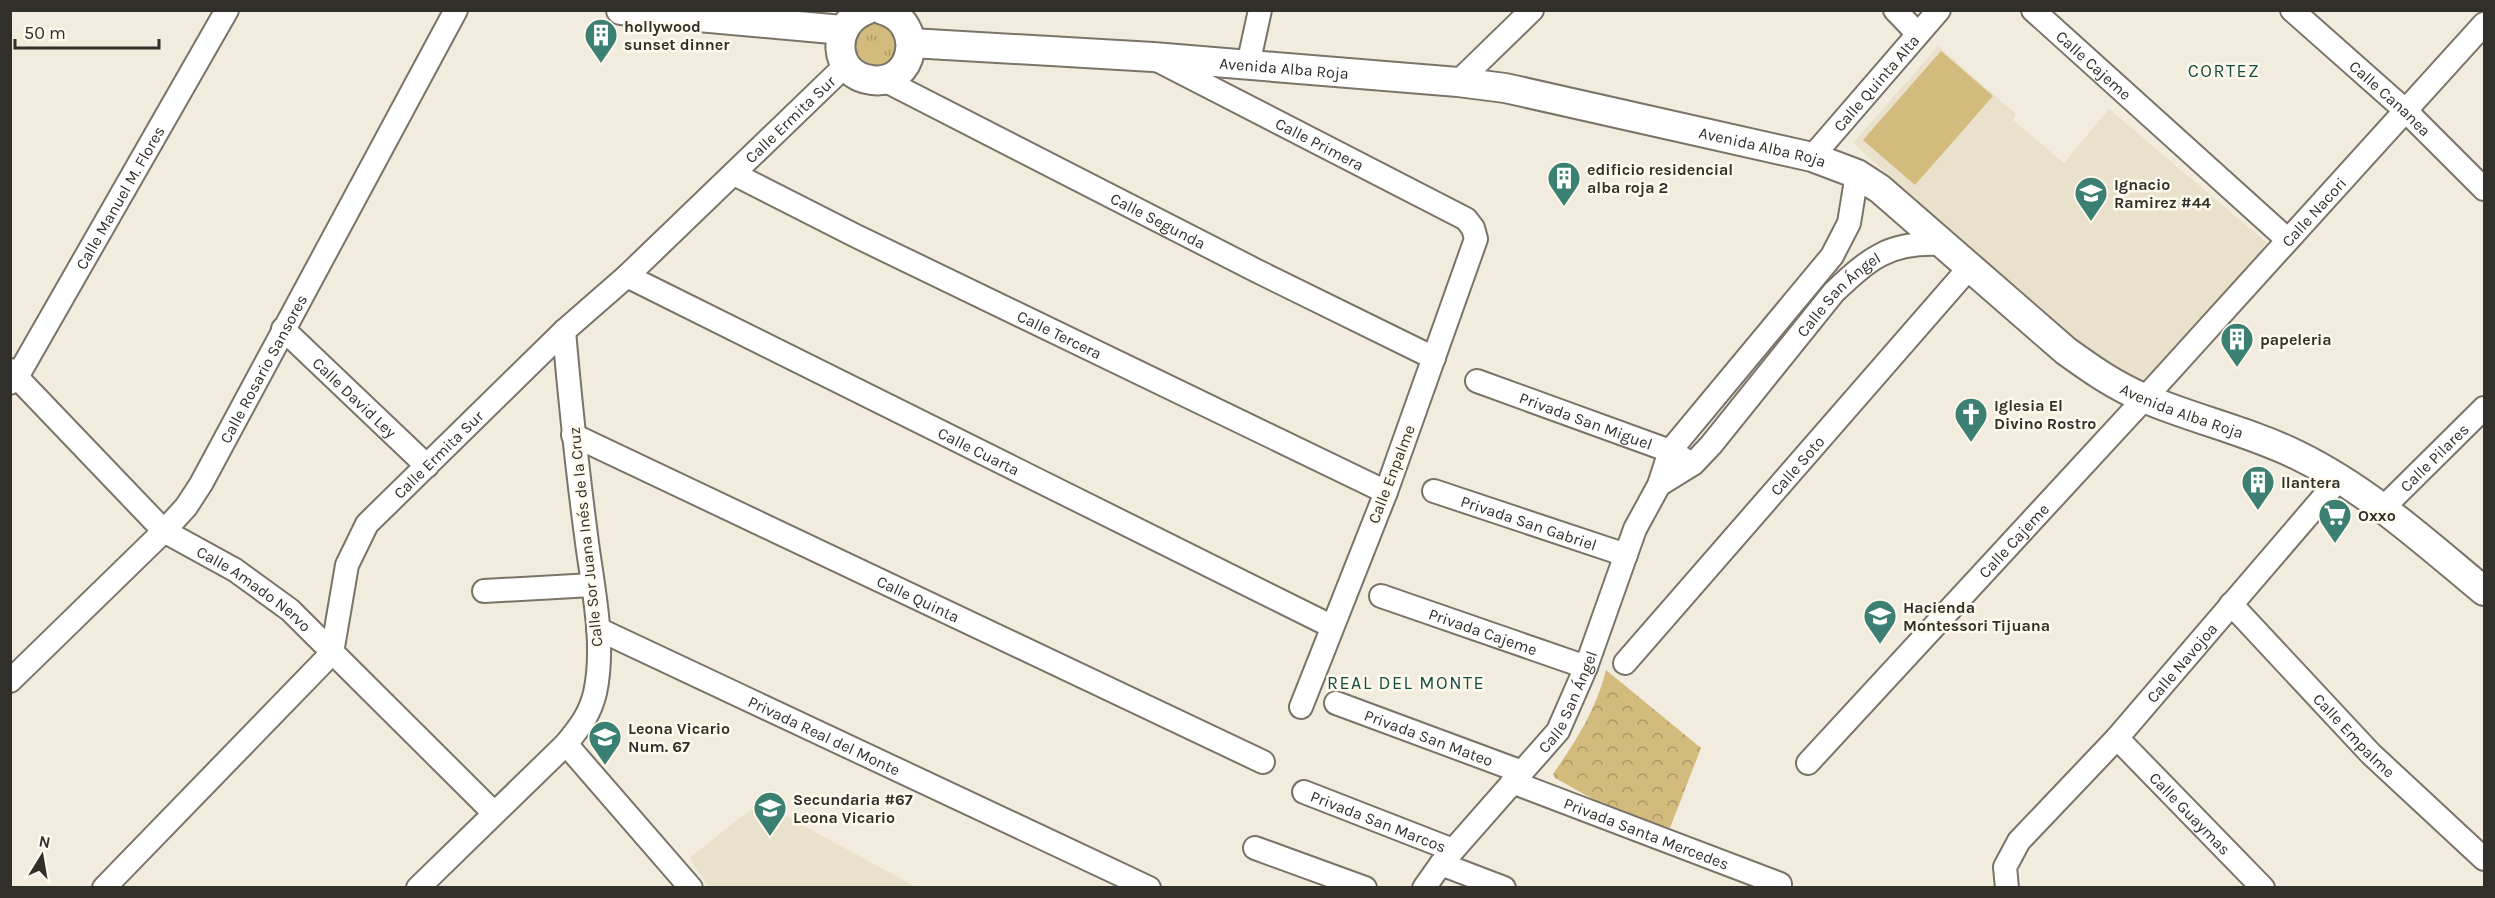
<svg xmlns="http://www.w3.org/2000/svg" width="2495" height="898" font-family="Karla,sans-serif">
  <defs>
    <pattern id="grass-tufts" width="24" height="20" patternUnits="userSpaceOnUse" patternTransform="scale(1.5)"><rect width="24" height="20" fill="#d3bb7d"/><path d="M3 7l-1-3M5 7V3M7 7l1-3M15 17l-1-3M17 17v-4M19 17l1-3" fill="none" stroke="#ac9867"/></pattern>
    <pattern id="park-crowns" width="20" height="18" patternUnits="userSpaceOnUse" patternTransform="scale(1.5)"><rect width="20" height="18" fill="#d3bb7d"/><path d="M2 6a3 3 0 1 1 6 0M12 15a3 3 0 1 1 6 0" fill="none" stroke="#ac9867"/></pattern>
  </defs>
  <rect width="100%" height="100%" fill="#f2ecde"/>
  <g fill="#e9e1cb">
    <polygon points="1938,46 2016,114 2013,120 2064,163 2109,109 2267,243 2149,389 2104,368 1960,241 1853,143"/>
    <polygon points="762,801 786,816 916,887 709,887 689,858"/>
  </g>
  <path fill="url(#grass-tufts)" d="M878 19 897 33V56C880 70 874 71 856 58 852 30 852 30 878 19Z"/>
  <path fill="url(#park-crowns)" d="M1606 670 1701 748 1670 828 1616 812 1555 778 1553 774C1576 741 1596 710 1606 670Z"/>
  <polygon fill="#d3bb7d" points="1941,51 1993,96 1915,185 1863,140"/>
  <g fill="none" stroke-linecap="round" stroke-linejoin="round">
    <defs>
      <g id="minor">
        <polyline points="1895,10 1918,34"/>
        <path id="s1" d="M2033 10 2288 240"/>
        <path id="s2" d="M2292 10 2406 111 2484 189"/>
        <path id="s3" d="M1157 60 1466 219 1473 228 1476 239 1386 492 1301 707"/>
        <polyline points="1248,65 1260,10"/>
        <path id="s4" d="M884 80 1257 271 1434 358"/>
        <polyline points="1458,82 1532,10"/>
        <path id="s5" d="M1812 157 1939 10"/>
        <path id="s6" d="M734 174 856 236 1386 492"/>
        <path id="s7" d="M627 276 1331 626"/>
        <path id="s8" d="M283 329 427 466"/>
        <path id="s9" d="M10 370 164 531 235 570 290 610 494 813"/>
        <path id="s10" d="M1477 381 1670 451 1684 459"/>
        <path id="s11" d="M10 383 17 377 227 10"/>
        <path id="s12" d="M573 435 1263 762"/>
        <path id="s13" d="M1659 485 1693 464 1711 445 1834 292C1870 258 1889 242 1940 244"/>
        <path id="s14" d="M1434 491 1626 555"/>
        <path id="s15" d="M2383 508 2484 408"/>
        <polyline points="484,591 592,585"/>
        <path id="s16" d="M1381 596 1586 667"/>
        <path id="s17" d="M2231 604 2371 754 2484 859"/>
        <path id="s18" d="M598 629 1149 888"/>
        <path id="s19" d="M1625 663 1969 268"/>
        <path id="s20" d="M10 681 164 531 186 507 201 484 456 10"/>
        <path id="s21" d="M1336 703 1522 772"/>
        <path id="s22" d="M2117 738 2263 888"/>
        <polyline points="566,744 691,888"/>
        <path id="s23" d="M1808 763 2145 398 2484 24"/>
        <path id="s24" d="M1512 782 1780 884"/>
        <path id="s25" d="M1304 792 1453 850"/>
        <polyline points="1255,848 1365,888"/>
        <polyline points="1441,864 1504,888"/>
        <path id="s26" d="M104 888 332 653 347 565 367 524 564 331 627 276 846 65"/>
        <path d="M418 888 566 744C580 727 590 714 595 693 606 642 592 585 586 535 577 467 570 399 564 331"/>
        <path id="s27" d="M1424 888 1441 864 1558 731 1586 667 1635 529 1659 485 1670 451 1832 256 1849 223 1857 174"/>
        <path id="s28" d="M2007 888 2005 867 2019 841 2117 738 2340 478"/>
      </g>
      <g id="major">
        <polyline points="621,10 843,30"/>
        <path d="M866 10C830 24 832 76 872 80 914 86 927 23 883 10"/>
        <path id="s29" d="M911 43 1153 57 1458 82 1505 88 1812 157 1857 174 1880 189 2066 351C2091 369 2115 386 2144 398 2193 419 2248 431 2297 455 2367 489 2425 542 2484 591"/>
      </g>
    </defs>
    <use href="#minor" stroke="#797467" stroke-width="26"/>
    <use href="#major" stroke="#797467" stroke-width="32"/>
    <use href="#minor" stroke="#fff" stroke-width="22"/>
    <use href="#major" stroke="#fff" stroke-width="28"/>
  </g>
  <defs>
    <symbol id="building-pin" viewBox="-11 -11 22 30"><path d="M0 17L-7.5 6A9.5 9.5 0 1 1 7.5 6Z" fill="#3c8073" stroke="#fefaee"/><path d="M-4-6H4V6H1V3H-1V6H-4ZM-2.5-4.3h1.7v1.8h-1.7ZM.8-4.3h1.7v1.8H.8ZM-2.5-1h1.7V.8h-1.7ZM.8-1h1.7V.8H.8Z" fill="#fff"/></symbol>
    <symbol id="school-pin" viewBox="-11 -11 22 30"><path d="M0 17L-7.5 6A9.5 9.5 0 1 1 7.5 6Z" fill="#3c8073" stroke="#fefaee"/><path d="M0-5L7-2L0 1L-7-2ZM-4 1L0 2.5L4 1V4Q0 6-4 4Z" fill="#fff"/></symbol>
    <symbol id="church-pin" viewBox="-11 -11 22 30"><path d="M0 17L-7.5 6A9.5 9.5 0 1 1 7.5 6Z" fill="#3c8073" stroke="#fefaee"/><path d="M-1.2-6h2.4v3.5h3.3v2.4h-3.3V6h-2.4V-.1h-3.3v-2.4h3.3Z" fill="#fff"/></symbol>
    <symbol id="supermarket-pin" viewBox="-11 -11 22 30"><path d="M0 17L-7.5 6A9.5 9.5 0 1 1 7.5 6Z" fill="#3c8073" stroke="#fefaee"/><path d="M-6-5.5h2.5l.6 2H6L4.5 2H-2.5L-4.4-4H-6ZM-1.5 3.2a1.3 1.3 0 1 0 .1 0ZM3 3.2a1.3 1.3 0 1 0 .1 0Z" fill="#fff"/></symbol>
  </defs>
  <g fill-rule="evenodd">
    <use href="#building-pin" x="582" y="16" width="38" height="52"/>
    <use href="#building-pin" x="1545" y="159" width="38" height="52"/>
    <use href="#school-pin" x="2072" y="174" width="38" height="52"/>
    <use href="#building-pin" x="2218" y="320" width="38" height="52"/>
    <use href="#church-pin" x="1952" y="395" width="38" height="52"/>
    <use href="#building-pin" x="2239" y="463" width="38" height="52"/>
    <use href="#supermarket-pin" x="2316" y="496" width="38" height="52"/>
    <use href="#school-pin" x="1861" y="597" width="38" height="52"/>
    <use href="#school-pin" x="586" y="718" width="38" height="52"/>
    <use href="#school-pin" x="751" y="789" width="38" height="52"/>
  </g>
  <g text-anchor="middle" stroke-width="5" stroke-linejoin="round" paint-order="stroke">
    <g font-size="16" font-weight="bold" fill="#312f2a" stroke="#fefaee" text-anchor="start">
      <text x="624" y="32">hollywood<tspan x="624" dy="18">sunset dinner</tspan></text>
      <text x="1587" y="175">edificio residencial<tspan x="1587" dy="18">alba roja 2</tspan></text>
      <text x="2114" y="190">Ignacio<tspan x="2114" dy="18">Ramirez #44</tspan></text>
      <text x="2260" y="345">papeleria</text>
      <text x="1994" y="411">Iglesia El<tspan x="1994" dy="18">Divino Rostro</tspan></text>
      <text x="2281" y="488">llantera</text>
      <text x="2358" y="521">Oxxo</text>
      <text x="1903" y="613">Hacienda<tspan x="1903" dy="18">Montessori Tijuana</tspan></text>
      <text x="628" y="734">Leona Vicario<tspan x="628" dy="18">Num. 67</tspan></text>
      <text x="793" y="805">Secundaria #67<tspan x="793" dy="18">Leona Vicario</tspan></text>
    </g>
    <g font-size="16" fill="#312f2a" stroke="#fefaee">
      <text dy="6" stroke="none"><textPath href="#s1" startOffset="82">Calle Cajeme</textPath></text>
      <text dy="6" stroke="none"><textPath href="#s29" startOffset="374">Avenida Alba Roja</textPath></text>
      <text dy="6" stroke="none"><textPath href="#s5" startOffset="98">Calle Quinta Alta</textPath></text>
      <text dy="6" stroke="none"><textPath href="#s2" startOffset="132">Calle Cananea</textPath></text>
      <text dy="6" stroke="none"><textPath href="#s26" startOffset="1048">Calle Ermita Sur</textPath></text>
      <text dy="6" stroke="none"><textPath href="#s3" startOffset="183">Calle Primera</textPath></text>
      <text dy="6" stroke="none"><textPath href="#s29" startOffset="860">Avenida Alba Roja</textPath></text>
      <text dy="6" stroke="none"><textPath href="#s11" startOffset="216">Calle Manuel M. Flores</textPath></text>
      <text dy="6" stroke="none"><textPath href="#s23" startOffset="748">Calle Nacori</textPath></text>
      <text dy="6" stroke="none"><textPath href="#s4" startOffset="308">Calle Segunda</textPath></text>
      <text dy="6" stroke="none"><textPath href="#s13" startOffset="264">Calle San Ángel</textPath></text>
      <text dy="6" stroke="none"><textPath href="#s6" startOffset="363">Calle Tercera</textPath></text>
      <text dy="6" stroke="none"><textPath href="#s20" startOffset="406">Calle Rosario Sansores</textPath></text>
      <text dy="6" stroke="none"><textPath href="#s8" startOffset="99">Calle David Ley</textPath></text>
      <text dy="6" stroke="none"><textPath href="#s29" startOffset="1364">Avenida Alba Roja</textPath></text>
      <text dy="6" stroke="none"><textPath href="#s10" startOffset="116">Privada San Miguel</textPath></text>
      <text dy="6" stroke="none"><textPath href="#s7" startOffset="393">Calle Cuarta</textPath></text>
      <text dy="6" stroke="none"><textPath href="#s26" startOffset="562">Calle Ermita Sur</textPath></text>
      <text dy="6" stroke="none"><textPath href="#s15" startOffset="72">Calle Pilares</textPath></text>
      <text dy="6" stroke="none"><textPath href="#s19" startOffset="262">Calle Soto</textPath></text>
      <text transform="translate(1391 474) rotate(-69)" y="6">Calle Enpalme</text>
      <text dy="6" stroke="none"><textPath href="#s14" startOffset="100">Privada San Gabriel</textPath></text>
      <text transform="translate(585 537) rotate(-96)" y="6">Calle Sor Juana Inés de la Cruz</text>
      <text dy="6" stroke="none"><textPath href="#s23" startOffset="303">Calle Cajeme</textPath></text>
      <text dy="6" stroke="none"><textPath href="#s9" startOffset="330">Calle Amado Nervo</textPath></text>
      <text dy="6" stroke="none"><textPath href="#s12" startOffset="382">Calle Quinta</textPath></text>
      <text dy="6" stroke="none"><textPath href="#s16" startOffset="108">Privada Cajeme</textPath></text>
      <text dy="6" stroke="none"><textPath href="#s28" startOffset="292">Calle Navojoa</textPath></text>
      <text dy="6" stroke="none"><textPath href="#s27" startOffset="237">Calle San Ángel</textPath></text>
      <text dy="6" stroke="none"><textPath href="#s17" startOffset="180">Calle Empalme</textPath></text>
      <text dy="6" stroke="none"><textPath href="#s18" startOffset="250">Privada Real del Monte</textPath></text>
      <text dy="6" stroke="none"><textPath href="#s21" startOffset="99">Privada San Mateo</textPath></text>
      <text dy="6" stroke="none"><textPath href="#s22" startOffset="105">Calle Guaymas</textPath></text>
      <text dy="6" stroke="none"><textPath href="#s25" startOffset="80">Privada San Marcos</textPath></text>
      <text dy="6" stroke="none"><textPath href="#s24" startOffset="144">Privada Santa Mercedes</textPath></text>
    </g>
    <g font-size="18" letter-spacing="1.5" fill="#134c43" stroke="#fefaee">
      <text x="2224" y="77">CORTEZ</text>
      <text x="1406" y="689">REAL DEL MONTE</text>
    </g>
  </g>
  <rect width="2495" height="898" fill="none" stroke="#312f2a" stroke-width="24"/>
  <g transform="translate(42 856) rotate(11)" stroke="#fefaee" stroke-width="4.5" paint-order="stroke">
  <path d="M0-4.5L10 22L0 15L-10 22Z" fill="#312f2a"/>
  <text y="-9" font-size="16" font-weight="bold" text-anchor="middle" fill="#312f2a">N</text>
  </g>
  <path d="M15 39v9h144v-9" fill="none" stroke="#312f2a" stroke-width="3"/>
  <text x="24" y="39" font-size="18" fill="#312f2a" stroke="#fefaee" stroke-width="4.5" paint-order="stroke">50 m</text>
</svg>
